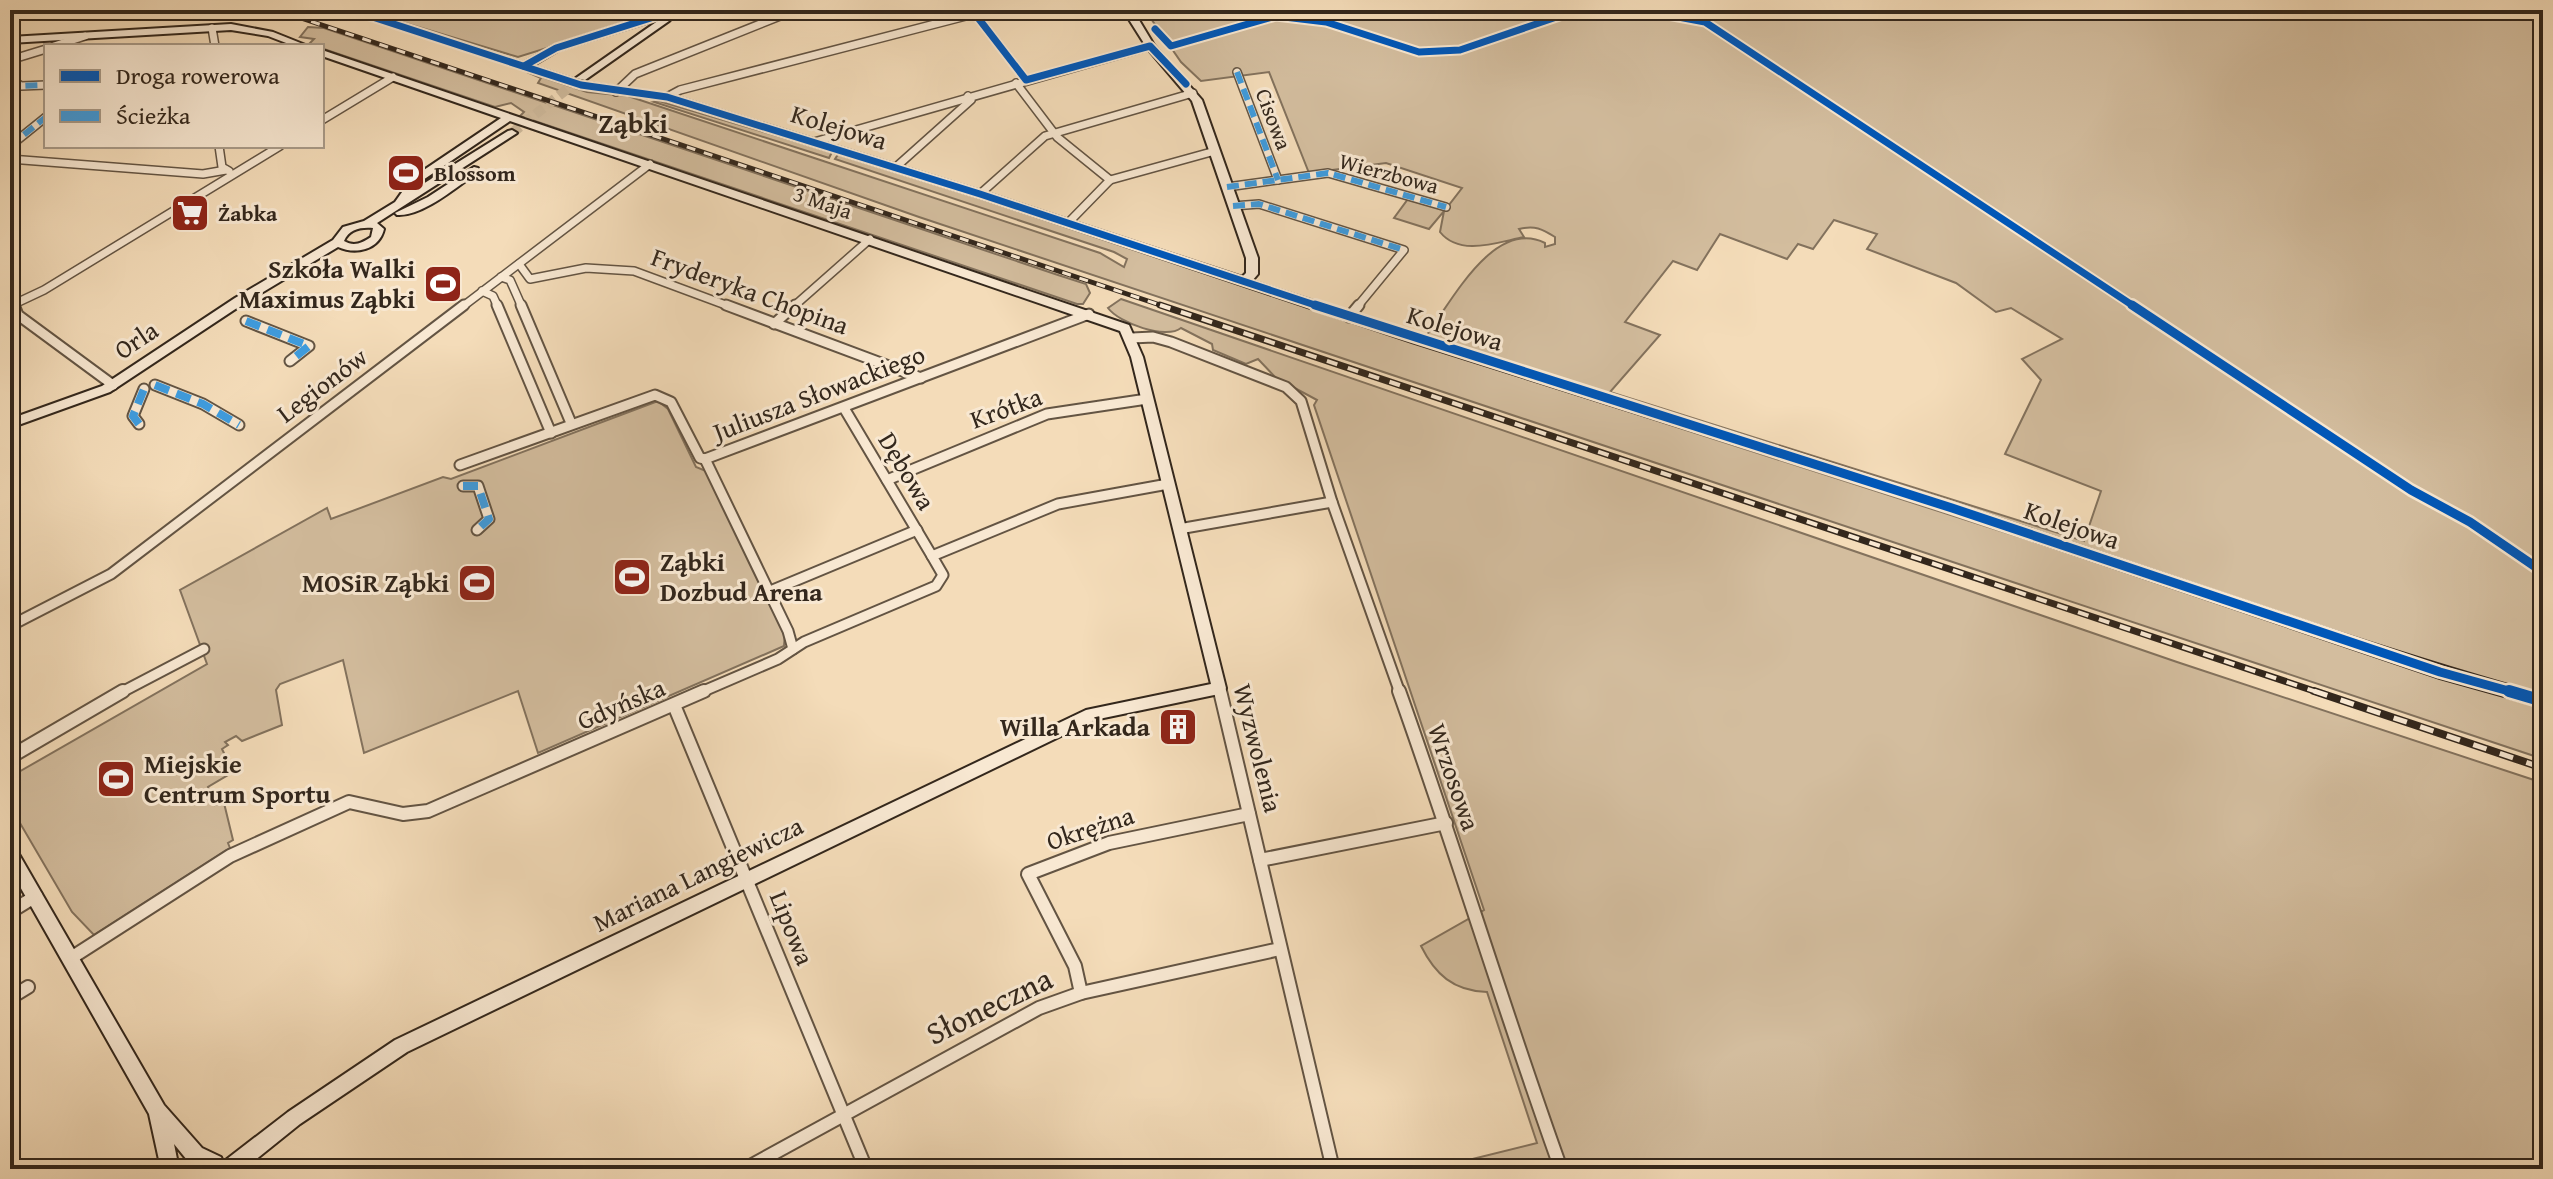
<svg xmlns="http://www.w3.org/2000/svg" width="2553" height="1179" font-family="'Gentium Book Plus',serif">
  <rect width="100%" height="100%" fill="#f4dcb9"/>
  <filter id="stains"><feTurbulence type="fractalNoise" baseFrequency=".0025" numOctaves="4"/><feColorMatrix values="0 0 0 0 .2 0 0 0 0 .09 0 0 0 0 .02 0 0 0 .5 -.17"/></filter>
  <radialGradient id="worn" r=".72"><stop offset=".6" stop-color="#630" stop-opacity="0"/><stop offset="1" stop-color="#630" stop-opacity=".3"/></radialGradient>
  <g fill="#d3bd9e" stroke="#83725d" stroke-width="2" fill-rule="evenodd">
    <polygon points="362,10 669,10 518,57"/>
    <path d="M1145 10H2543V695L2433 664 1429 336 1428 333C1453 299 1495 218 1545 243V247L1555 244V237C1542 229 1535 225 1519 229L1524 237C1498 242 1460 257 1440 232L1444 211 1429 229 1394 218 1408 199 1445 210 1462 188 1386 163 1309 173 1269 72 1201 81 1181 62ZM1834 220 1877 234 1867 249 1956 283 1996 312 2011 308 2062 339 2022 359 2041 380 2005 454 2101 491 2084 541 1610 392 1660 335 1625 322 1673 261 1697 270 1720 234 1787 259 1798 244 1813 249Z"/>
    <polygon points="308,27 324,28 1058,275 1086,284 1090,293 1083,304 1077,304 520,116 524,112 511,103 495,107 309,44 314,39 300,37"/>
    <polygon points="527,72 587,92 628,96 1100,253 1124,267 1127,259 1114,252 835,159 839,153 1237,280 1421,345 2543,705 2543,759 919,217 538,83 541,78"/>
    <polygon points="659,101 832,152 829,158 654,102"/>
    <path d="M1121 299 2177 662 2543 783V1169H1432L1537 1143 1487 992C1453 991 1435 974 1421 946L1484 910 1314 405 1317 400 1276 378 1258 359 1246 364 1213 350 1212 344 1181 328C1166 340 1119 323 1108 308Z"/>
    <polygon points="658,401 668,409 696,467 706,471 785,632 784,646 538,753 518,691 364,753 343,660 280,684 276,690 282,725 242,741 236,736 225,742 228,745 222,749 233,772 208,787 215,805 224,803 233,840 228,843 230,848 94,935 72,912 10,806 10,777 207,664 180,590 327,508 331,519 443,477 451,479"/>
  </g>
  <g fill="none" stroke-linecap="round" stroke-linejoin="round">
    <polyline stroke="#cdb89a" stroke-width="10" stroke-dasharray="10 5" stroke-linecap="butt" points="512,133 581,78"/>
    <defs>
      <g id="street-far2">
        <polyline points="972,10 1026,80"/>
        <polyline points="212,28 215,46"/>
        <polyline points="54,46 85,36"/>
        <polyline points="10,60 46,49"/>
        <polyline points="1237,72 1278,180"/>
        <polyline points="10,78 21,86 46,85"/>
        <polyline points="1016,83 1057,137 1110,180"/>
        <polyline points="616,92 635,74 795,10"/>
        <polyline points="667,97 680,90 989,10"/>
        <polyline points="322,120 393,77"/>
        <polyline points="814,142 1150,46"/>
        <polyline points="10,146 46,117"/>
        <polyline points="219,146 222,167 229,171"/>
        <polyline points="10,159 203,174 226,170"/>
        <polyline points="896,167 971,100 968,96"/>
        <polyline points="1227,187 1328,173 1446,207"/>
        <polyline points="980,194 1045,136 1193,93"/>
        <polyline points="1233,206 1259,204 1404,250 1357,307"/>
        <polyline points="1069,222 1110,180 1215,151"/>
        <polyline points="519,264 530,279 586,268 634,271 731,307"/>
        <polyline points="501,277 510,280 522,307"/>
        <polyline points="482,291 493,296 498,307"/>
        <polyline points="10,306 44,290 280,146"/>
        <polyline points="462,307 650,164"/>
        <polyline points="793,307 870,239"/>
      </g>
      <g id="street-far1">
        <polyline points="14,305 18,315 113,385"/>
        <polyline points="497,305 551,433"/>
        <polyline points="521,305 571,423"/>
        <polyline points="726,305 921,378"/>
        <polyline points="1349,317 1359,305"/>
        <polyline points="246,321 309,346 290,361"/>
        <polyline points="774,324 795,305"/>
        <polyline points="1132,338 1153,337 1171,342 1286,387 1301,401 1332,502 1400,693"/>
        <polyline points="155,385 203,404 239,425"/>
        <polyline points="844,408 932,556"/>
        <polyline points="139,424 133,416 144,389"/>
        <polyline points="705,459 788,631 793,649"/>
        <polyline points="460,465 655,395 671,402 700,458 705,459 1089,314"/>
        <polyline points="887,480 1047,414 1147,399"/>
        <polyline points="463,486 478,486 489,519 477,530"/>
        <polyline points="1179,529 1332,502"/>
        <polyline points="768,592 917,530"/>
        <polyline points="10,626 111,574 464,305"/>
        <polyline points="1219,688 1220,693"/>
        <polyline points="120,693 204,649"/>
        <polyline points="699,693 778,659 804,642 936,586 943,575 932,556 1058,504 1168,484"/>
      </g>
      <g id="street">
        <polyline points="1220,691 1333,1169"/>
        <path d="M1399 691C1456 850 1504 1011 1561 1169"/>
        <polyline points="674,705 866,1169"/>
        <polyline points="10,757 123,691"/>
        <polyline points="1260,860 1446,823"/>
        <polyline points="10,912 36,896"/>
        <polyline points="71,958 230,856 349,802 403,814 428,811 704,691"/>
        <polyline points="1081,993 1075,966 1028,874 1109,843 1249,814"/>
        <polyline points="10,998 28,987"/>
        <polyline points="745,1169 1039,1008 1081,993 1280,949"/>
      </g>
      <g id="secondary">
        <path d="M346 10H360L523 63 553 46 666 10H681L666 16 671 19 669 21 585 80 576 78 662 18 559 50 532 66 582 82 671 95 984 192 1242 277 1246 273V258L1192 101 1147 48 1123 10H1133L1154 45 1202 100 1258 258V274L1252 281C1487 358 1725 428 1960 506 2154 569 2346 640 2543 695V707L2440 678 1947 511 1412 342 976 196 666 100 577 87Z"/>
        <polygon points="231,24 273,32 308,46 294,46 268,36 231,30 10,43 10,37"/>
        <path d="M322 50 1129 325 1143 357 1226 688 1224 692 1219 694 1094 720 407 1052 300 1124 244 1169H180L182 1162 187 1160 174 1144 179 1169H161L149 1114 10 869V847L16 849 164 1105 202 1148 221 1157 223 1162 288 1112 395 1040 1086 710 1211 684 1131 357 1120 331 510 121 420 182 415 189 508 131 512 130 517 133 377 223 384 229C379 250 356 255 338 247L243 304 110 392 10 428V419L102 386 235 298 333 240 343 227 364 221 395 202 412 178 501 118 322 56ZM373 228 371 237C362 243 354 247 344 241 349 229 361 227 373 228Z"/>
        <path d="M474 167 478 168V172C458 186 422 217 397 215L395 213 428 197Z"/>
      </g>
    </defs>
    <use href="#street-far2" stroke="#635443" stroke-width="10"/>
    <use href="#street-far1" stroke="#635443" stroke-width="13"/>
    <use href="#street" stroke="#635443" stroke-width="16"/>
    <use href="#secondary" stroke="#33271c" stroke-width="4"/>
    <use href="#street-far2" stroke="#f8e8d2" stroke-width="7"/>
    <use href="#street-far1" stroke="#f8e8d2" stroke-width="9"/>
    <use href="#street" stroke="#f8e8d2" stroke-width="12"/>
    <use href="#secondary" fill="#f8e8d2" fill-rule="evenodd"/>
    <defs>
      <polyline id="rail-far2" points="277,10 1166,307"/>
      <polyline id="rail-far1" points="1160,305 2320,693"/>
      <polyline id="rail" points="2314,691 2543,768"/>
    </defs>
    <use href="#rail-far2" stroke="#33271c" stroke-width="5"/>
    <use href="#rail-far1" stroke="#33271c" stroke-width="7"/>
    <use href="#rail" stroke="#33271c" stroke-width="8"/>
    <use href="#rail-far2" stroke="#f8e8d2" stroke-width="3" stroke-dasharray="9" stroke-linecap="butt"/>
    <use href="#rail-far1" stroke="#f8e8d2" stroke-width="4" stroke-dasharray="11" stroke-linecap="butt"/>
    <use href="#rail" stroke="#f8e8d2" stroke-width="5" stroke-dasharray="14" stroke-linecap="butt"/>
    <g stroke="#3e9cdf" stroke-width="6" stroke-dasharray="12 6" stroke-linecap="butt">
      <polyline points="1237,72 1278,180"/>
      <polyline points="10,78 21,86 46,85"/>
      <polyline points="10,146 46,117"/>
      <polyline points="1227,187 1328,173 1446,207"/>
      <polyline points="1233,206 1259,204 1404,250"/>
    </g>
    <g stroke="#3e9cdf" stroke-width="8" stroke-dasharray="15 8" stroke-linecap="butt">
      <polyline points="246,321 309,346 290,361"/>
      <polyline points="155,385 203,404 239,425"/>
      <polyline points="139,424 133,416 144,389"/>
      <polyline points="463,486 478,486 489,519 477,530"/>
    </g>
    <defs>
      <g id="cycleway-far2">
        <polyline points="351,10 581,85 667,97 980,194 1321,307"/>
        <polyline points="972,10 1026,80 1150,46 1186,84"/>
        <polyline points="1641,10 1705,22 2135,307"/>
        <polyline points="1155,29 1171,46 1276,16 1326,22 1419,52 1460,50 1577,10"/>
        <polyline points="524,66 556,48 676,10"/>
      </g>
      <g id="cycleway-far1">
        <polyline points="1315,305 1952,508 2440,672 2516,693"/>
        <polyline points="2132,305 2411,490 2470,522 2543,572"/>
      </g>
      <polyline id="cycleway" points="2509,691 2543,701"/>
    </defs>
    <use href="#cycleway-far2" stroke="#f8e8d2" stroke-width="11"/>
    <use href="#cycleway-far1" stroke="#f8e8d2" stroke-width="14"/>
    <use href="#cycleway" stroke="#f8e8d2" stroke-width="17"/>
    <use href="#cycleway-far2" stroke="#0057b8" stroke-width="7"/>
    <use href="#cycleway-far1" stroke="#0057b8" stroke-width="9"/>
    <use href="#cycleway" stroke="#0057b8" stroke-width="12"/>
  </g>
  <defs>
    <symbol id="stadium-square" viewBox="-11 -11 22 22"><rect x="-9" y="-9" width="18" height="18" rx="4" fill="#8f2418" stroke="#f8e8d2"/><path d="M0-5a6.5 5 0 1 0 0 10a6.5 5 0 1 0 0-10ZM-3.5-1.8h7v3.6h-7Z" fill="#fff"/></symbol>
    <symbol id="supermarket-square" viewBox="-11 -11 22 22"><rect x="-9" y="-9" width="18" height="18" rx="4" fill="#8f2418" stroke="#f8e8d2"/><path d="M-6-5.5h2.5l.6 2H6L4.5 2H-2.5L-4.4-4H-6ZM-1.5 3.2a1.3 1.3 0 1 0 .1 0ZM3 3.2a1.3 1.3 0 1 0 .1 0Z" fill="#fff"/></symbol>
    <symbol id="building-square" viewBox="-11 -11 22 22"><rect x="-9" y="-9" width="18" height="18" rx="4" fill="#8f2418" stroke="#f8e8d2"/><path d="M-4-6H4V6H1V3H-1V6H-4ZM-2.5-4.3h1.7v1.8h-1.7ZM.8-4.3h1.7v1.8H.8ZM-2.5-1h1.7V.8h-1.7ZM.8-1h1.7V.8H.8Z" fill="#fff"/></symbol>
  </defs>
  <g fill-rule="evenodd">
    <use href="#stadium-square" x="384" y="151" width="44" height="44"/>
    <use href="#supermarket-square" x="168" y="191" width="44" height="44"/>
    <use href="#stadium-square" x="421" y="262" width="44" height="44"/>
    <use href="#stadium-square" x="610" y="555" width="44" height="44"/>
    <use href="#stadium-square" x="455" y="561" width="44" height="44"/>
    <use href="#building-square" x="1156" y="705" width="44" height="44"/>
    <use href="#stadium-square" x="94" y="757" width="44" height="44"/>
  </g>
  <g text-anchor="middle" stroke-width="6" stroke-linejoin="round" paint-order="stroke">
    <g font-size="22" fill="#33271c" stroke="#f8e8d2">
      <text transform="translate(1274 119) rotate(69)" y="8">Cisowa</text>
      <text transform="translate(1389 173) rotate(15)" y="8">Wierzbowa</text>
      <text transform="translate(823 202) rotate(19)" y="8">3 Maja</text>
    </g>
    <g font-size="22" font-weight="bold" fill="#33271c" stroke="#f8e8d2" text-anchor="start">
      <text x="434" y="181">Blossom</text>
      <text x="218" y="221">Żabka</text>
    </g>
    <g font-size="26" fill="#33271c" stroke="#f8e8d2">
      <text transform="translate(839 127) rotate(17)" y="9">Kolejowa</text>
      <text transform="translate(750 291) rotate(20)" y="9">Fryderyka Chopina</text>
      <text transform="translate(1455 328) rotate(17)" y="9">Kolejowa</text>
      <text transform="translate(136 340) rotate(-34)" y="9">Orla</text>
      <text transform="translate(322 385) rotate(-37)" y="9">Legionów</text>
      <text transform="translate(819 393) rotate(-21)" y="9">Juliusza Słowackiego</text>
      <text transform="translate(1006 408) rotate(-20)" y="9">Krótka</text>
      <text transform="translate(907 471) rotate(59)" y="9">Dębowa</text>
      <text transform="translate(2072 525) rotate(19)" y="9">Kolejowa</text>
      <text transform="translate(621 704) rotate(-23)" y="9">Gdyńska</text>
      <text transform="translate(1258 748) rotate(76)" y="9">Wyzwolenia</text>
      <text transform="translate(1454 777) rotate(71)" y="9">Wrzosowa</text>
      <text transform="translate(1090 828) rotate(-18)" y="9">Okrężna</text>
      <text transform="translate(698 874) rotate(-26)" y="9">Mariana Langiewicza</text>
      <text transform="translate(792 928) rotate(68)" y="9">Lipowa</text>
    </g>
    <g font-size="26" font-weight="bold" fill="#33271c" stroke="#f8e8d2" text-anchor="end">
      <text x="415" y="278">Szkoła Walki<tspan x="415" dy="30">Maximus Ząbki</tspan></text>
      <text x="660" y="571" text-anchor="start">Ząbki<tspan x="660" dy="30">Dozbud Arena</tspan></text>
      <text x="449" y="592">MOSiR Ząbki</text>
      <text x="1150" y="736">Willa Arkada</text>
      <text x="144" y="773" text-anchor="start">Miejskie<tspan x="144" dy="30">Centrum Sportu</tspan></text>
    </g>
    <g font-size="28" font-weight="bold" fill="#33271c" stroke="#f8e8d2">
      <text x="633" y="133">Ząbki</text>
    </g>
    <g font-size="32" fill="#33271c" stroke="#f8e8d2">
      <text transform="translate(989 1006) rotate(-26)" y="11">Słoneczna</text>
    </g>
  </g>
  <rect width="2553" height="1179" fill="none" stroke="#f4dcb9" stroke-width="40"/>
  <rect x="12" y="12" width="2529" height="1155" fill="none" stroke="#33271c" stroke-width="4"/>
  <rect x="20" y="20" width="2513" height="1139" fill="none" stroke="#33271c" stroke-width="2"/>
  <rect x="44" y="44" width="280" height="104" fill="#f8e8d2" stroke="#a99b89" stroke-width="2"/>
  <rect x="60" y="70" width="40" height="12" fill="#0057b8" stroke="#a99b89" stroke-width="2"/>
  <text x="116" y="84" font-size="24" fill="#33271c">Droga rowerowa</text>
  <rect x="60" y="110" width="40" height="12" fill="#3e9cdf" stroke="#a99b89" stroke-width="2"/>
  <text x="116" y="124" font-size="24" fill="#33271c">Ścieżka</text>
  <rect width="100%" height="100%" filter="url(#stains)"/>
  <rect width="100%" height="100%" fill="url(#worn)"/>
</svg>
